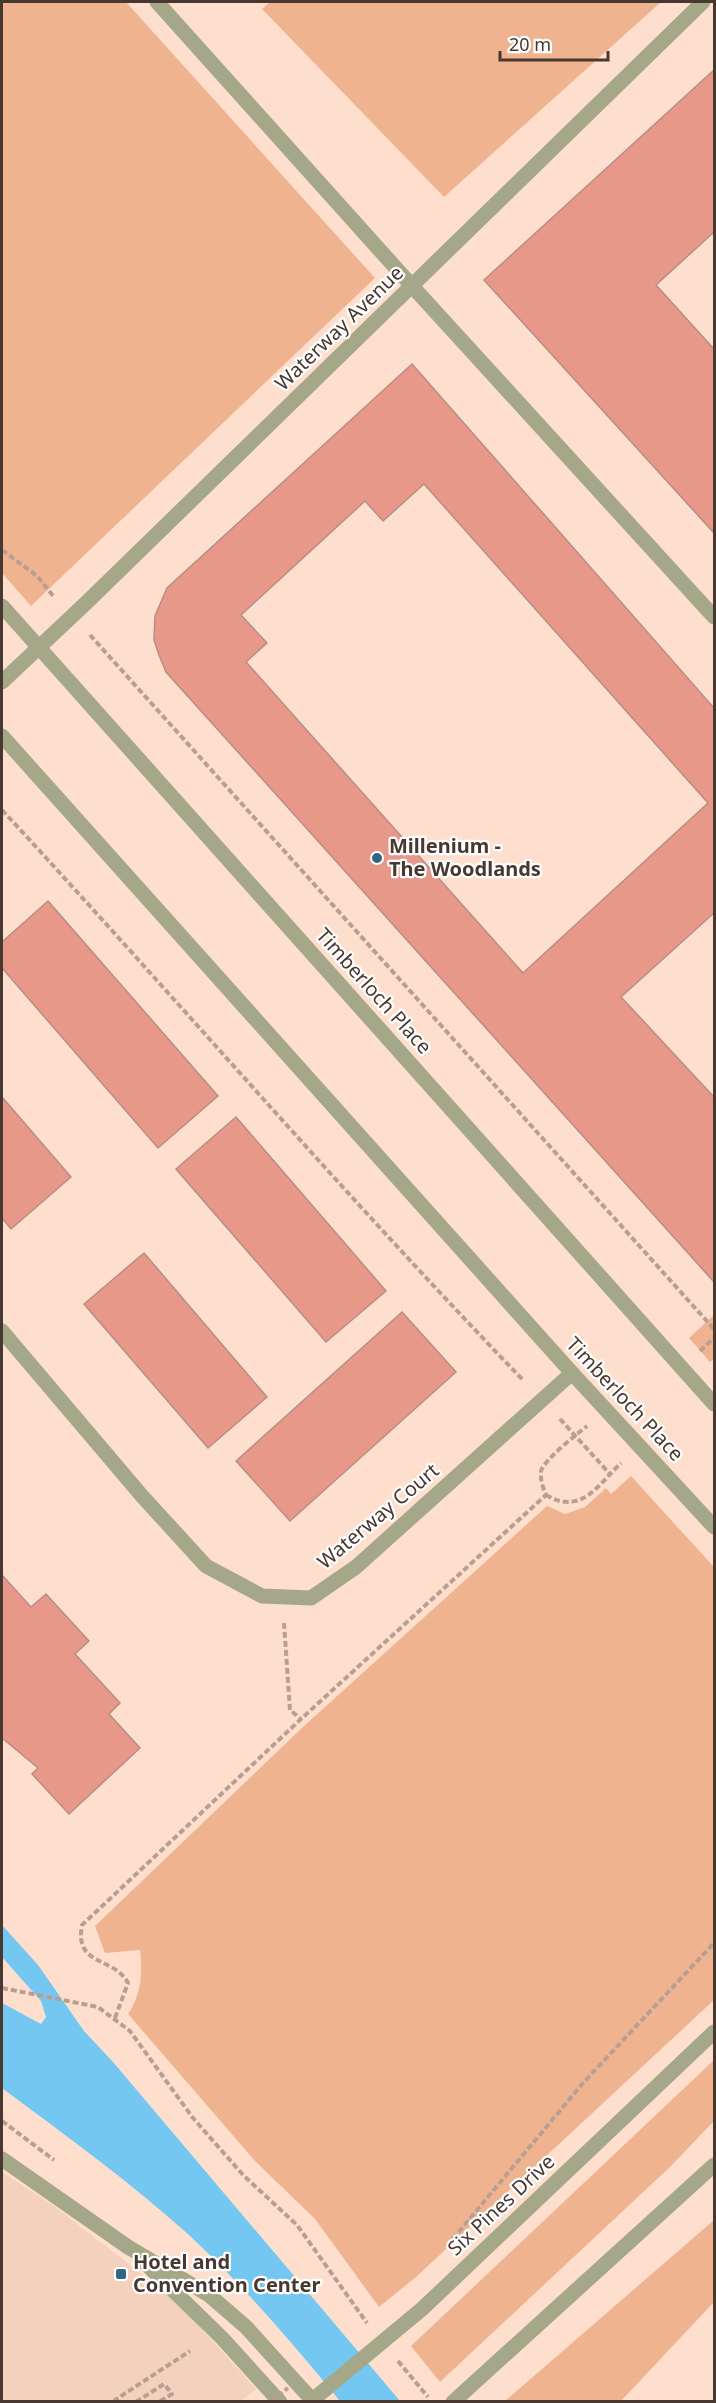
<svg xmlns="http://www.w3.org/2000/svg" width="716" height="2403" font-family="'Noto Sans',sans-serif">
  <rect width="100%" height="100%" fill="#fedfce"/>
  <polygon fill="#f4d1bc" points="2,2172 54,2206 175,2300 256,2389 241,2401 2,2401"/>
  <g fill="#f0b390">
    <polygon points="2,2 126,2 375,278 31,606 2,573"/>
    <polygon points="270,2 661,2 444,197 262,9"/>
    <polygon points="714,1315 714,1359 710,1362 689,1338"/>
    <path d="M631 1476 714 1567V2000L416 2277 379 2307 315 2219 255 2161 128 2014C141 1995 143 1973 140 1950L105 1953 95 1926 304 1726 547 1506 565 1514 585 1507 606 1488 611 1494Z"/>
    <polygon points="714,2060 714,2121 670,2167 440,2382 411,2346"/>
    <polygon points="714,2220 714,2302 621,2401 505,2401"/>
  </g>
  <path fill="#73c7f0" d="M2 1925 38 1965 84 2031 113 2062 400 2401H340C293 2344 244 2286 189 2235 130 2182 65 2135 2 2088V2003L41 2024 46 2017 41 2001 2 1957Z"/>
  <g fill="#e89888" stroke="#b78e86" stroke-width="1.5" fill-rule="evenodd">
    <polygon points="714,70 714,232 656,285 714,349 714,533 484,280"/>
    <path d="M412 364 714 708V913L621 997 714 1097V1282L166 672 159 655 154 640 155 616 167 588ZM424 484 708 803 523 973 246 662 267 643 241 615 365 501 383 521Z"/>
    <polygon points="48,901 218,1096 158,1148 2,968 2,942"/>
    <polygon points="2,1097 71,1177 11,1229 2,1218"/>
    <polygon points="236,1117 386,1291 326,1342 176,1169"/>
    <polygon points="144,1253 267,1397 208,1448 84,1304"/>
    <polygon points="402,1312 456,1372 290,1521 236,1461"/>
    <polygon points="2,1575 31,1607 46,1594 89,1641 75,1654 120,1703 109,1714 140,1748 69,1814 32,1774 38,1768 2,1738"/>
  </g>
  <g fill="none" stroke-linecap="round" stroke-linejoin="round">
    <g stroke="#b89f92" stroke-width="4" stroke-dasharray="6 3" stroke-linecap="butt">
      <polyline points="2,550 37,576 54,597"/>
      <polyline points="90,635 714,1329"/>
      <path d="M2 810C177 999 344 1195 524 1381"/>
      <polyline points="700,1351 714,1338"/>
      <polyline points="560,1419 610,1474"/>
      <path d="M546 1495C581 1516 598 1485 621 1463"/>
      <polyline points="284,1623 290,1710 301,1719"/>
      <polyline points="2,1988 98,2007 130,2031 193,2118 243,2175 297,2225 367,2323"/>
      <path d="M115 2018 128 1983C114 1956 74 1967 82 1925L301 1719 546 1495C543 1488 540 1479 541 1471 545 1459 576 1435 587 1426"/>
      <polyline points="2,2121 54,2160"/>
      <polyline points="447,2246 583,2083 714,1943"/>
      <polyline points="398,2361 428,2397"/>
      <polyline points="116,2402 115,2400 190,2351"/>
      <polyline points="136,2402 164,2384 172,2394 159,2402"/>
    </g>
    <polyline stroke="#a5a888" stroke-width="15" points="157,2 412,286 714,617"/>
    <g stroke="#a5a888" stroke-width="15">
      <polyline points="2,2159 128,2247 209,2295 246,2327 314,2402"/>
      <polyline points="144,2262 222,2338 280,2402"/>
    </g>
    <g stroke="#a5a888" stroke-width="15">
      <polyline points="2,682 85,604 703,2"/>
      <polyline points="2,1331 142,1496 206,1566 262,1596 311,1598 356,1567 572,1373"/>
    </g>
    <g stroke="#a5a888" stroke-width="15">
      <polyline points="2,606 714,1404"/>
      <polyline points="2,736 572,1373 714,1527"/>
      <polyline points="422,2309 714,2032"/>
      <polyline points="453,2402 714,2165"/>
    </g>
    <polyline stroke="#b89f92" stroke-width="4" stroke-dasharray="6 3" stroke-linecap="butt" points="271,2402 288,2388"/>
    <polyline stroke="#a5a888" stroke-width="15" points="310,2402 422,2309"/>
  </g>
  <g fill="#2f6681" stroke="#fff" stroke-width="2">
    <circle cx="377" cy="858" r="6"/>
    <rect x="115" y="2268" width="12" height="12" rx="3"/>
  </g>
  <g text-anchor="middle" stroke-width="4.5" stroke-linejoin="round" paint-order="stroke">
    <g font-size="20" fill="#473830" stroke="#fff">
      <text transform="translate(339 328) rotate(-44)" y="7">Waterway Avenue</text>
      <text transform="translate(374 991) rotate(48)" y="7">Timberloch Place</text>
      <text transform="translate(625 1399) rotate(47)" y="7">Timberloch Place</text>
      <text transform="translate(378 1516) rotate(-40)" y="7">Waterway Court</text>
      <text transform="translate(501 2205) rotate(-43)" y="7">Six Pines Drive</text>
    </g>
    <g font-size="20" font-weight="bold" fill="#473830" stroke="#fff" text-anchor="start">
      <text x="389" y="853">Millenium -<tspan x="389" dy="23">The Woodlands</tspan></text>
      <text x="133" y="2269">Hotel and<tspan x="133" dy="23">Convention Center</tspan></text>
    </g>
  </g>
  <rect width="716" height="2403" fill="none" stroke="#473830" stroke-width="6"/>
  <path d="M500 51v9h108v-9" fill="none" stroke="#473830" stroke-width="3"/>
  <text x="509" y="51" font-size="18" fill="#473830" stroke="#ffffff" stroke-width="4.5" paint-order="stroke">20 m</text>
</svg>
